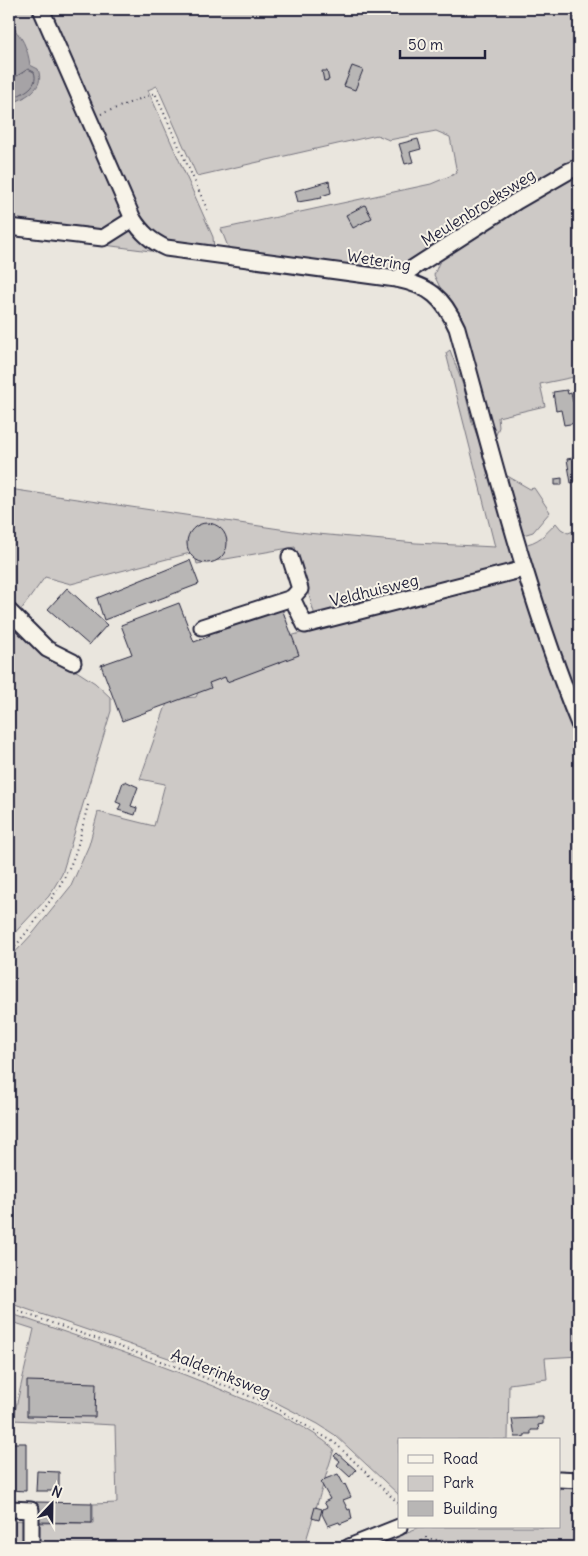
<svg xmlns="http://www.w3.org/2000/svg" width="588" height="1556" font-family="Delius,sans-serif">
  <rect width="100%" height="100%" fill="#eae6de"/>
  <filter id="ink" filterUnits="userSpaceOnUse"><feTurbulence type="fractalNoise" baseFrequency=".02" numOctaves="2"/><feDisplacementMap in="SourceGraphic" scale="10" xChannelSelector="R" yChannelSelector="G"/><feConvolveMatrix kernelMatrix="1 2 1 2 8 2 1 2 1" color-interpolation-filters="sRGB"/></filter>
  <g filter="url(#ink)">
    <g fill="#cdc9c6" stroke="#787680">
      <polygon points="9,9 35,9 124,212 122,221 109,231 9,222 9,105 25,97 30,65 15,29 9,26"/>
      <polygon points="47,9 579,9 579,164 398,272 230,252 221,229 431,184 457,173 450,137 436,131 389,140 377,135 197,176 157,86 148,90 213,237 214,250 166,243 139,221"/>
      <polygon points="579,172 579,376 540,384 545,406 498,417 499,427 496,435 494,436 452,312 434,275 440,260 473,237"/>
      <polygon points="127,230 134,230 166,253 104,245"/>
      <polygon points="450,350 464,388 472,422 485,457 516,563 315,616 295,547 197,564 194,552 71,584 45,577 18,614 9,602 9,489 307,533 416,543 495,547 446,353"/>
      <polygon points="504,474 530,489 534,488 550,512 533,532 520,536"/>
      <path d="M556 523 561 529 568 533 579 529V714L522 545C538 543 546 534 556 523Z"/>
      <polygon points="520,577 571,722 579,740 579,1356 545,1358 547,1379 509,1384 508,1440 399,1440 399,1495 335,1435 318,1424 254,1391 215,1374 9,1303 9,959 34,932 71,886 89,845 98,812 154,826 165,784 140,779 167,703 175,699 196,697 214,658 363,615"/>
      <polygon points="9,618 39,652 78,672 95,683 111,698 111,711 62,874 49,896 9,939"/>
      <path d="M9 1313C87 1340 166 1365 241 1398 274 1412 308 1426 334 1449L304 1547H9V1520L28 1521 34 1523H93V1504L117 1503 115 1425 13 1420 34 1329 9 1321Z"/>
      <polygon points="559,1481 579,1481 579,1547 369,1547 420,1527 559,1527"/>
    </g>
    <path fill="#a6a3a6" stroke="#716f7b" d="M9 26C22 33 28 50 30 65L38 69C46 90 24 97 9 105Z"/>
    <g fill="none" stroke-linecap="round" stroke-linejoin="round">
      <path stroke="#575666" stroke-width="1" d="M9 74 17 76 28 69 34 72C40 88 20 94 9 100"/>
    </g>
    <g fill="#b8b6b5" stroke="#22223b">
      <polygon points="352,66 363,70 355,90 344,86"/>
      <polygon points="322,71 327,71 329,80 324,81"/>
      <polygon points="418,139 421,149 410,152 413,162 405,164 399,144"/>
      <polygon points="329,181 331,193 321,196 322,198 298,202 295,191"/>
      <polygon points="365,205 372,218 353,228 346,215"/>
      <polygon points="567,390 568,394 571,393 573,402 577,401 579,412 575,413 576,423 564,425 561,410 556,411 553,392"/>
      <polygon points="579,457 579,481 571,483 567,459"/>
      <polygon points="562,478 562,485 555,485 555,479"/>
      <circle cx="207" cy="543" r="20"/>
      <polygon points="190,560 199,584 104,620 97,598"/>
      <polygon points="67,588 107,625 89,645 48,609"/>
      <polygon points="179,603 194,642 210,636 209,633 281,606 299,655 227,682 225,677 209,683 211,688 122,721 101,665 132,654 121,625"/>
      <polygon points="125,781 138,787 131,806 137,808 135,815 118,810 121,804 116,802 123,782 125,783"/>
      <polygon points="27,1381 96,1383 95,1417 27,1416"/>
      <polygon points="537,1417 543,1417 543,1424 538,1425 539,1430 531,1430 531,1434 525,1434 525,1436 521,1437 515,1437 512,1419 537,1418"/>
      <polygon points="9,1443 26,1443 26,1491 9,1490"/>
      <polygon points="337,1453 356,1470 350,1477 337,1465 340,1461 334,1456"/>
      <polygon points="37,1471 59,1472 59,1491 36,1491"/>
      <polygon points="338,1474 344,1485 345,1484 351,1497 343,1500 348,1510 350,1509 352,1519 340,1524 339,1522 328,1526 322,1514 323,1509 327,1507 324,1502 330,1499 321,1483 325,1479"/>
      <polygon points="36,1502 92,1503 92,1523 36,1522"/>
      <polygon points="315,1507 322,1509 319,1520 312,1518"/>
    </g>
    <g fill="none" stroke-linecap="round" stroke-linejoin="round">
      <defs>
        <g id="minor">
          <path d="M41 9 133 219C142 233 151 241 166 248L396 279C430 286 443 297 457 328 494 461 527 596 579 724"/>
          <polyline points="9,227 103,238 133,219"/>
          <polyline points="396,279 517,201 569,171 579,167"/>
          <polyline points="290,557 300,589 292,598 305,625 524,569"/>
          <polyline points="9,611 47,649 73,662"/>
          <polyline points="202,627 292,598"/>
          <polyline points="559,1479 579,1480"/>
          <polyline points="10,1509 31,1510 31,1547"/>
          <polyline points="349,1547 399,1527"/>
        </g>
      </defs>
      <use href="#minor" stroke="#22223b" stroke-width="19"/>
      <g stroke="#22223b" stroke-width="2" stroke-dasharray="1 4" stroke-linecap="butt">
        <polyline points="101,114 155,93 208,211"/>
        <path d="M9 954C30 928 52 902 67 872 78 852 82 827 88 805"/>
        <polyline points="9,1308 186,1370 271,1405 335,1443 399,1504"/>
        <polyline points="408,1547 426,1538 442,1541 458,1547"/>
      </g>
      <use href="#minor" stroke="#f7f3e8" stroke-width="15"/>
    </g>
  </g>
  <g text-anchor="middle" stroke-width="4" stroke-linejoin="round" paint-order="stroke">
    <g font-size="16" fill="#22223b" stroke="#f7f3e8">
      <text transform="translate(478 207) rotate(-32)" y="6">Meulenbroeksweg</text>
      <text transform="translate(379 260) rotate(9)" y="6">Wetering</text>
      <text transform="translate(374 590) rotate(-14)" y="6">Veldhuisweg</text>
      <text transform="translate(221 1373) rotate(22)" y="6">Aalderinksweg</text>
    </g>
  </g>
  <rect width="588" height="1556" fill="none" stroke="#f7f3e8" stroke-width="30"/>
  <rect x="15" y="15" width="558" height="1526" fill="none" stroke="#22223b" stroke-width="2" filter="url(#ink)"/>
  <rect x="398" y="1438" width="162" height="90" fill="#f7f3e8" stroke="#a29fa3"/>
  <rect x="408" y="1455" width="25" height="8" fill="#f7f3e8" stroke="#a29fa3"/>
  <text x="443" y="1464" font-size="15" fill="#22223b">Road</text>
  <rect x="408" y="1476" width="25" height="15" fill="#cdc9c6" stroke="#a29fa3"/>
  <text x="443" y="1488" font-size="15" fill="#22223b">Park</text>
  <rect x="408" y="1501" width="25" height="15" fill="#b8b6b5" stroke="#a29fa3"/>
  <text x="443" y="1514" font-size="15" fill="#22223b">Building</text>
  <g transform="translate(52 1504) rotate(22)" stroke="#f7f3e8" stroke-width="4" paint-order="stroke">
  <path d="M0-4L9 19L0 12L-9 19Z" fill="#22223b"/>
  <text y="-8" font-size="14" font-weight="bold" text-anchor="middle" fill="#22223b">N</text>
  </g>
  <path d="M400 50v8h85v-8" fill="none" stroke="#22223b" stroke-width="2.5"/>
  <text x="408" y="50" font-size="15" fill="#22223b" stroke="#f7f3e8" stroke-width="4" paint-order="stroke">50 m</text>
</svg>
